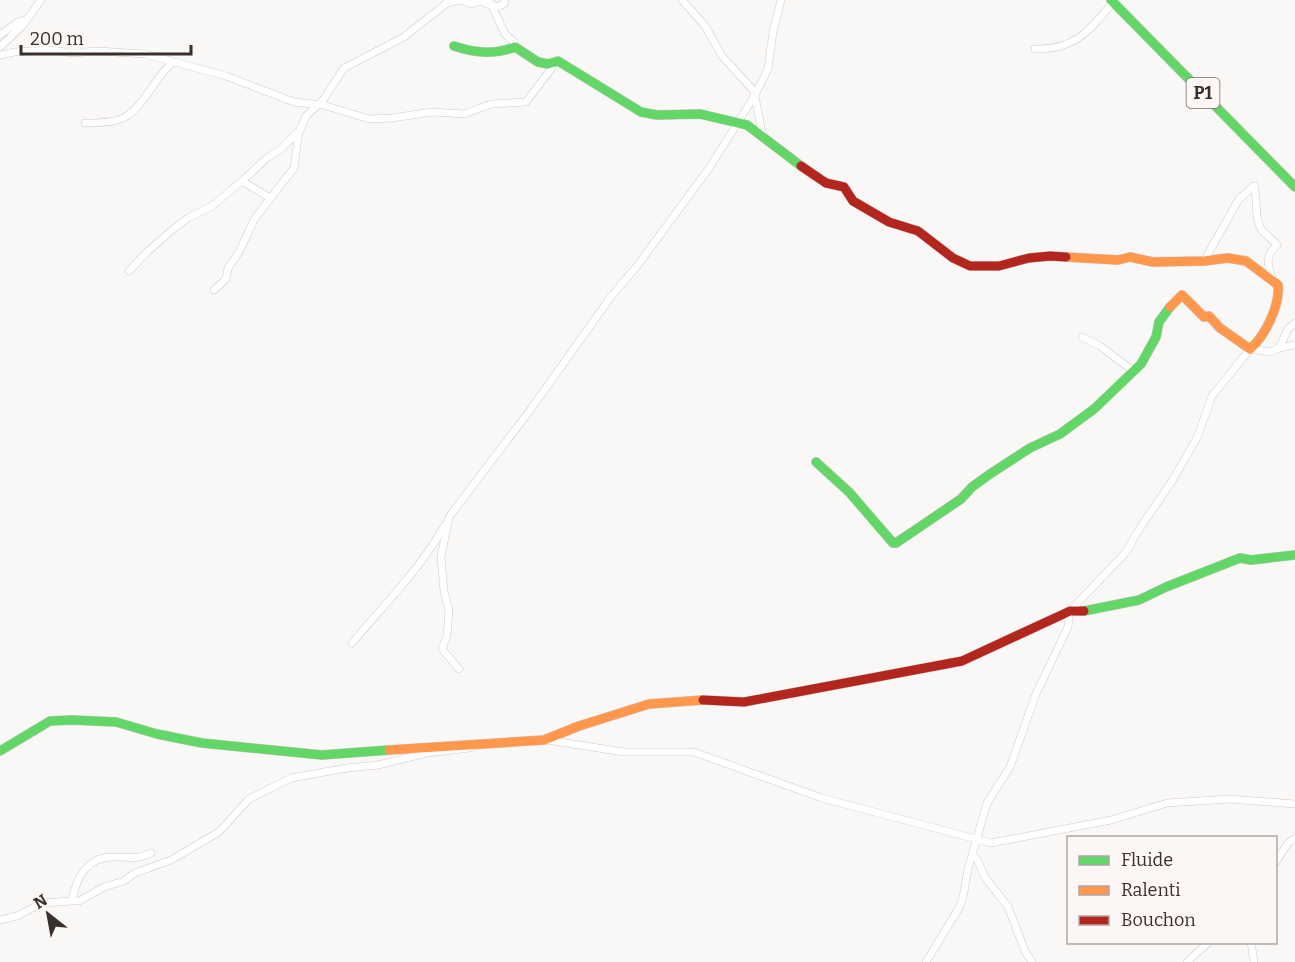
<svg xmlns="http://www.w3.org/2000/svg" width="1295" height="962" font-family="Bitter,serif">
  <rect width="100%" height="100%" fill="#faf8f6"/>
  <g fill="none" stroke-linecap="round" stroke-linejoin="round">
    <defs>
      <g id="street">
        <polyline points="460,0 471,4 481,1 492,6 505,34 514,42 515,47"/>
        <polyline points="682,0 705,26 722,56 754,91 762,133 765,138"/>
        <polyline points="489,2 496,7 504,4 505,0"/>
        <polyline points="0,35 18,22 26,20"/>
        <polyline points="0,47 23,25 41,0"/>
        <path d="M1035 49C1074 50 1090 31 1113 2"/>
        <polyline points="0,55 14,52 51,50 72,53 98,51 145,54 226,76 294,102 323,105 369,119 392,118 432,112 464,114 491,104 526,102 551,69 553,61"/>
        <path d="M85 123C95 123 108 123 118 120 142 113 154 77 173 62"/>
        <polyline points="242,181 267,158 281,149 298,132"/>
        <path d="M1254 186C1258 200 1254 214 1260 227 1264 235 1272 238 1277 245 1264 256 1268 267 1273 281"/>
        <polyline points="1204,261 1239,199 1254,186"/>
        <polyline points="129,271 146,253 172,230 188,218 212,206 242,181 270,198"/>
        <polyline points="214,290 226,279 228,268 239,252 255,218 294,168 299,132 306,116 323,100 344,68 404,37 447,3 460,0"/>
        <polyline points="1082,337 1100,346 1133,371"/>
        <polyline points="1279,348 1288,329 1295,323"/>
        <path d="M352 643C383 606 422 567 445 525"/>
        <polyline points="459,669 442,649 447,635 449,611 444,591 441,557 449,517 531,409 610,298 637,266 710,167 755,95 768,69 773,32 781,0"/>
        <polyline points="547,740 624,752 694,752 822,798 991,843 1111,820 1167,803 1229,799 1295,804"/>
        <polyline points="973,857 977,859 985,877 1008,907 1025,951 1032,962"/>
        <polyline points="1276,862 1288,843 1295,838"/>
        <polyline points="72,901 79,901 104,887 124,881 135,873 171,860 219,832 249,799 291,778 347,768 378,765 427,753 470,748"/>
        <path d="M0 920 17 916 42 903 72 901C76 878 87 856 114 857 129 857 137 860 151 853"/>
        <polyline points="1251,942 1254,962"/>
        <polyline points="926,962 959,908 963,897 968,869 987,803 1010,767 1036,694 1068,627 1070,611 1127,551 1136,534 1172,481 1197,438 1212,396 1250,349 1271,352 1279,348 1295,345"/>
        <polyline points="1187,962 1209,942"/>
      </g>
      <g id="fast">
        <polyline points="1111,0 1295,187"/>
        <path d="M454 46C475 53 494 55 515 47L538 62 548 64 558 61 641 112 657 115 700 114 747 125 801 166"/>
        <polyline points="816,462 849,492 893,543 896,543 961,499 972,487 990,474 1030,448 1060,434 1094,409 1141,364 1156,337 1159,322 1170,307"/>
        <polyline points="1084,611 1139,600 1166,587 1240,558 1251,560 1295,555"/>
        <polyline points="0,751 50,721 72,720 116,722 157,734 202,743 322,755 389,750"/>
      </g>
      <g id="slow">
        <path d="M1066 257 1118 260 1130 257 1153 262 1204 261 1228 258 1246 261 1278 285C1280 306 1265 336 1250 349L1220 328 1209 316 1204 317 1182 295 1170 307"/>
        <polyline points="389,750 544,740 579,726 649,704 703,700"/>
      </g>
      <g id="jam">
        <polyline points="801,166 826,183 844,187 853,201 889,222 918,231 953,258 970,266 999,266 1029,258 1050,256 1066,257"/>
        <polyline points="703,700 744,702 962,661 1070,611 1084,611"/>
      </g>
    </defs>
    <use href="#street" stroke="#cfc9c6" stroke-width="8"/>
    <use href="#fast" stroke="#cfc9c6" stroke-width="10"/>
    <use href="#slow" stroke="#cfc9c6" stroke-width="10"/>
    <use href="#jam" stroke="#cfc9c6" stroke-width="10"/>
    <use href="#street" stroke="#fefefe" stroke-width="7"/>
    <use href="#fast" stroke="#63d668" stroke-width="9"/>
    <use href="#slow" stroke="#ff974d" stroke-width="9"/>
    <use href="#jam" stroke="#b3261e" stroke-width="9"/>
  </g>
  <g text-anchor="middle" stroke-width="4.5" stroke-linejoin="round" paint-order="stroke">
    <rect fill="#fcf7f4" stroke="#746c67" stroke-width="1.5" x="1186.5" y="78" width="33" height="30" rx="4.5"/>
    <g font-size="18" font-weight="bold" fill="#3a302b">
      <text x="1203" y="99">P1</text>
    </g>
  </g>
  <rect x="1067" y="836" width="210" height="108" fill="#fcf7f4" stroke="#aea7a4" stroke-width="1.5"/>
  <rect x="1079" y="856" width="30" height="9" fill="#63d668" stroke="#aea7a4" stroke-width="1.5"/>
  <text x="1121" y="866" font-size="18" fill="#3a302b">Fluide</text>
  <rect x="1079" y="886" width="30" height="9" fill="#ff974d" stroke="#aea7a4" stroke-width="1.5"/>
  <text x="1121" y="896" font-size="18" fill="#3a302b">Ralenti</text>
  <rect x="1079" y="916" width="30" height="9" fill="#b3261e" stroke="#aea7a4" stroke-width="1.5"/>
  <text x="1121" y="926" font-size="18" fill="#3a302b">Bouchon</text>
  <g transform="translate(48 914) rotate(329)" stroke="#fcf7f4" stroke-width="4.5" paint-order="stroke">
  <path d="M0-4.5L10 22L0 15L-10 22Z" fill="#3a302b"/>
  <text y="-9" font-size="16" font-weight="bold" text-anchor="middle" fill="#3a302b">N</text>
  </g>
  <path d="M21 45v9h170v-9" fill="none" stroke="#3a302b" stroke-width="3"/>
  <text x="30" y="45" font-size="18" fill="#3a302b" stroke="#fcf7f4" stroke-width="4.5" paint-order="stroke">200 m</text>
</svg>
